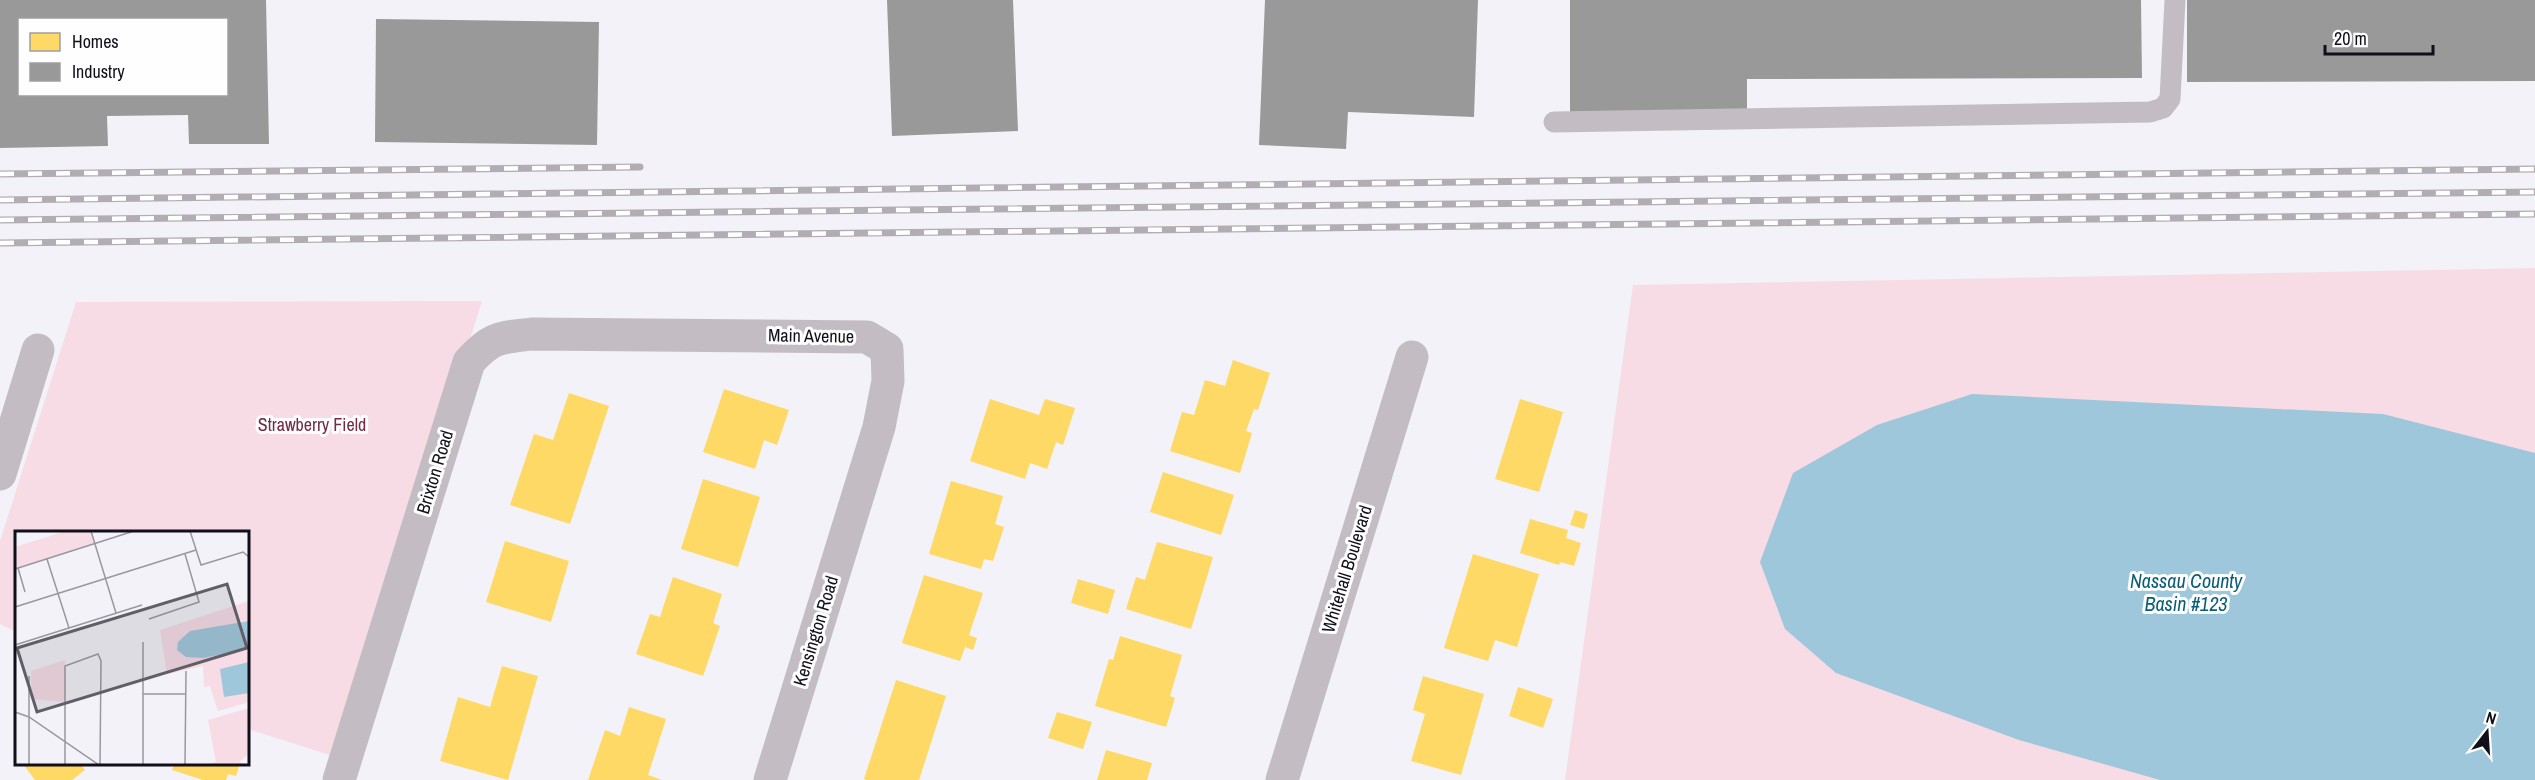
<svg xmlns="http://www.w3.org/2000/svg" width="2535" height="780" font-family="'Archivo Narrow',sans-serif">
  <rect width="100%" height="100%" fill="#f3f2f8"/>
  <g fill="#f7dce5">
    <polygon points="2535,268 2535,780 1565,780 1633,285"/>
    <polygon points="482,301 339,758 248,729 248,532 16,532 16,632 0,624 0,541 76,302"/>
  </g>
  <polygon fill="#9ec7db" points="1972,394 2383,414 2535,453 2535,780 2160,780 2019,740 1836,673 1785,629 1760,562 1793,473 1877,425"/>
  <g fill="#ffd966">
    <polygon points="1233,360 1270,373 1258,410 1254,409 1246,431 1252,433 1240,473 1170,451 1182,412 1194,415 1205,380 1225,386"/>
    <polygon points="724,389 789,410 777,445 764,440 755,469 703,452"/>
    <polygon points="569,393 609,406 570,524 510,505 534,434 553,440"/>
    <polygon points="990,399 1039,415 1045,399 1075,408 1063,445 1056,442 1047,469 1030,463 1025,479 970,461"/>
    <polygon points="1520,399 1563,412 1539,492 1495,479"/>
    <polygon points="1163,472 1234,495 1221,535 1150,512"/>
    <polygon points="703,479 760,497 738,567 681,549"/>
    <polygon points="951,481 1003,496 995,524 1004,527 993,561 984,559 981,569 929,554"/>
    <polygon points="1575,510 1588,514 1584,529 1570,525"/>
    <polygon points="1530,519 1568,530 1566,538 1581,543 1574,566 1560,562 1559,565 1520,553"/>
    <polygon points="505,541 569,561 551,622 486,602"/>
    <polygon points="1157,542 1213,557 1191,629 1126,609 1136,577 1145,580"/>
    <polygon points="1473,554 1539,574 1517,647 1495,640 1488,661 1444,648"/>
    <polygon points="924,575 983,593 969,635 977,638 973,650 965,647 960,661 902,643"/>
    <polygon points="673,577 722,594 713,623 720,626 703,676 636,654 650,614 660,617"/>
    <polygon points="1078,579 1115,590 1108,614 1071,603"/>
    <polygon points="1120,636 1182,655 1170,696 1175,698 1166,727 1095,706 1109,659 1113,660"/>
    <polygon points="502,666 538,676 508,780 440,761 458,697 490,707"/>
    <polygon points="1423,676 1484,694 1461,775 1411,761 1425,714 1413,710"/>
    <polygon points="896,680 946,696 919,780 867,780 864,779"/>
    <polygon points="1518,687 1553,699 1543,728 1509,716"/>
    <polygon points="629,707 666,719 648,775 662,780 588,780 605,730 620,736"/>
    <polygon points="1057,712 1092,722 1083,749 1048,738"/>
    <polygon points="1106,750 1152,763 1147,780 1097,780"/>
    <polygon points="23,764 81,764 85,770 72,780 35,780"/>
    <polygon points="174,764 240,764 236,776 228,774 226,780 203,780 172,770"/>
  </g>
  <g fill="#999" fill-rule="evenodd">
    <path d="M0 0H266L269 144H189L188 115 107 116 108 146 0 148ZM20 20H226V94H20Z"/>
    <polygon points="887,0 1013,0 1018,131 892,136"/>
    <polygon points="1265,0 1478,0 1474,117 1348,112 1346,149 1259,145"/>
    <polygon points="1570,0 2141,0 2142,78 1747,79 1747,113 1570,114"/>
    <polygon points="2187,0 2535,0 2535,81 2187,82"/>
    <polygon points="376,19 599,22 597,145 375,142"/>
  </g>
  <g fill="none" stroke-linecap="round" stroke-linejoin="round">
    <polyline stroke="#c3bdc3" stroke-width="21" points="1554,122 2150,112 2163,108 2170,99 2175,0"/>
    <g stroke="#c3bdc3" stroke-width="33">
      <polyline points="0,474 38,350"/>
      <path d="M339 780 469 362C492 336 500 338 532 334L867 337 887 349 888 381 879 427 770 780"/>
      <polyline points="1282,780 1412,357"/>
    </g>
    <defs>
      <g id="rail">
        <polyline points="0,174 640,167"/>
        <polyline points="0,200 2535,169"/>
        <polyline points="0,220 2535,192"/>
        <polyline points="0,243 2535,214"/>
      </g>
    </defs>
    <use href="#rail" stroke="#b2adb3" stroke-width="7"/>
    <use href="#rail" stroke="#fefefe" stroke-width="4.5" stroke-dasharray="14" stroke-linecap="butt"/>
  </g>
  <g text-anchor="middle" stroke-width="6" stroke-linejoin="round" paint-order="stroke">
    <g font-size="18" fill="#110f19" stroke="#fefefe">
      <text transform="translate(811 336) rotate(1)" y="6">Main Avenue</text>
      <text transform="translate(435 472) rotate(-73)" y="6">Brixton Road</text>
      <text transform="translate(1347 569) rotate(-73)" y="6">Whitehall Boulevard</text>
      <text transform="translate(816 631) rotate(-73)" y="6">Kensington Road</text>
    </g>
    <g font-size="18" fill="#722b43" stroke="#fefefe">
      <text x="312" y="431">Strawberry Field</text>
    </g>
    <g font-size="20" font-style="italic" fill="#0a5c77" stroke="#fefefe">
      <text x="2186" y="588">Nassau County<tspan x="2186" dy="23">Basin #123</tspan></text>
    </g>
  </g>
  <g transform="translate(15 531)">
    <rect width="234" height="234" fill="#f3f2f8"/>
    <path d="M51 0H76L80 13 0 38V16ZM234 70V171L203 180 195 155 189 156 188 135 152 143 145 99ZM50 129V171L16 168V140ZM234 177V223L224 231 234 234H188L201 231 193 189Z" fill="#f7dce5"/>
    <path d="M234 90V118L188 127 171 126 162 119 163 111 175 100ZM234 131V162L209 166 205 138Z" fill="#9ec7db"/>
    <path fill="none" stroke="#99979f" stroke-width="1.5" d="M76 0 101 82M175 0 186 34 228 21 234 26M32 28 54 97M3 37 10 61M0 38 119 0M0 76 181 19M134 88 184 71 170 23M0 114 127 74M128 163H170M0 181 14 186 84 234M14 234V145M50 234V135L83 123 86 130 85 234M128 234V111M170 234 171 140"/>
    <path fill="#605e67" fill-opacity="0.15" stroke="#605e67" stroke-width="3" d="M212 53 232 117 22 181 2 117Z"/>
    <rect width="234" height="234" fill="none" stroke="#110f19" stroke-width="3"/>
  </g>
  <rect x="18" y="18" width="210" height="78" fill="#fefefe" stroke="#9f9ea2" stroke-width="1.5"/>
  <rect x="30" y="33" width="30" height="18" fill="#ffd966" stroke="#9f9ea2" stroke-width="1.5"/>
  <text x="72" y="48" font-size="18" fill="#110f19">Homes</text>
  <rect x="30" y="63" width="30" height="18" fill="#999999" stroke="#9f9ea2" stroke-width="1.5"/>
  <text x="72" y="78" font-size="18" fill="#110f19">Industry</text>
  <g transform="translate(2487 732) rotate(17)" stroke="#fefefe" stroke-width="4.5" paint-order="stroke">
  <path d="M0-4.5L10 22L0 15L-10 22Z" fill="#110f19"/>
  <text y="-9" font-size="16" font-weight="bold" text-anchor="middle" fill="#110f19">N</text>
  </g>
  <path d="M2325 45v9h108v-9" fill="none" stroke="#110f19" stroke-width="3"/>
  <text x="2334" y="45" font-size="18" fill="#110f19" stroke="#fefefe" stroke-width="4.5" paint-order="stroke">20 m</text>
</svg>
